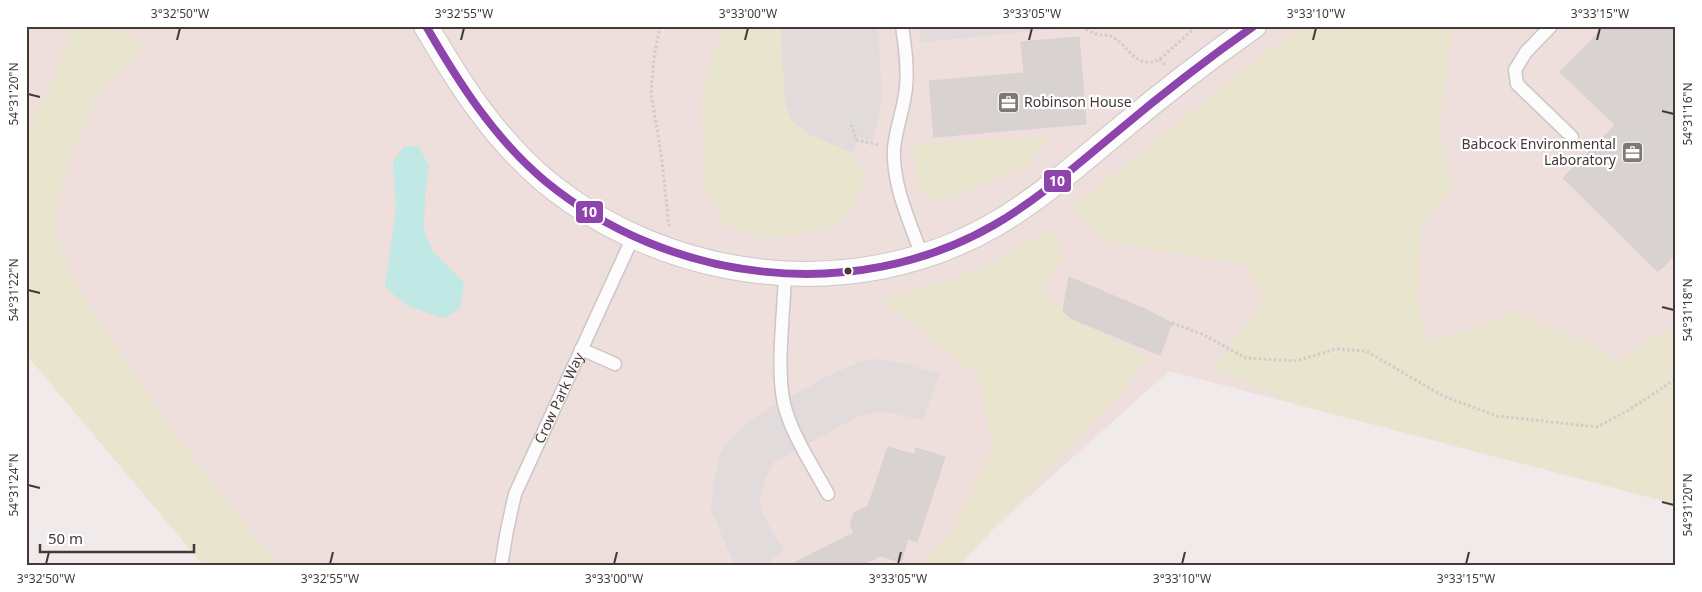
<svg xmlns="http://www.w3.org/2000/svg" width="1702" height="592" font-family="'Noto Sans',sans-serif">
  <rect width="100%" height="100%" fill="#f0ebea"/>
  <polygon fill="#eededc" points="26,26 1676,26 1676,504 1169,371 983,538 958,566 204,566 26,354"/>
  <g fill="#e8e4cd">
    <polygon points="81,26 107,26 145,45 94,100 64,177 53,223 74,281 166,422 252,534 282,566 204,566 26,354 26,134 52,83 70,33"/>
    <polygon points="725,26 781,26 785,105 791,119 808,134 852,153 866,176 848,216 823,231 762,239 726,225 703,187 702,87"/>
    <polygon points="1306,26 1453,26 1438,133 1455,183 1421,227 1418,296 1425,340 1467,331 1515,312 1588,343 1619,361 1676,323 1676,504 1292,403 1212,368 1264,302 1246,265 1108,242 1073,207 1265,53"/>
    <polygon points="1050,137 1026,167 936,203 917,188 913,143"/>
    <polygon points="1053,229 1063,257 1042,288 1070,318 1151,359 959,566 919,566 952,532 993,448 979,377 931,338 881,301 982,269"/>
  </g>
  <g fill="#e1dcdb">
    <polygon points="781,26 878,26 882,101 873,141 858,137 852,153 808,134 791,119 785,105"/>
    <polygon points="919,26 1091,26 921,42"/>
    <polygon points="877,359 899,362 939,374 923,420 881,411 857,417 774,462 764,482 759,497 762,514 784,550 770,559 774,566 736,566 729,552 711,510 714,481 721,451 738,431 762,412 832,374 860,362"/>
  </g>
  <polygon fill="#c0e8e4" points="405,146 419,147 429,166 425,193 424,230 433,251 464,283 460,309 443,318 406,305 385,287 396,209 393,161"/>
  <g fill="#d8d2d1" stroke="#d8d1d0">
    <polygon points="1605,26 1676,26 1676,254 1658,272 1563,178 1615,125 1560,72"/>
    <polygon points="1079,37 1086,124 934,137 929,81 1024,73 1021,42"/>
    <polygon points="1069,277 1145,309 1172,323 1160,355 1070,318 1063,311"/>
    <polygon points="888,447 915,455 916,448 945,457 917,542 908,539 901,562 880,556 859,566 788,566 854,533 850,523 855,512 868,506"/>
  </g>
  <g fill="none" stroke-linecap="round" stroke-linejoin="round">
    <defs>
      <g id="service">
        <path d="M902 26C905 46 908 67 906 88 904 108 896 128 894 148 892 185 910 222 922 256"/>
        <polyline points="1551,26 1526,52 1515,70 1517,84 1572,137"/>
        <path d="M785 274C784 312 776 368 784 404 792 436 813 466 828 494"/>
        <polyline points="581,349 615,364"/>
        <path id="s1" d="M501 566 507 530 515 494 633 237"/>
      </g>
      <path id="minor" d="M426 26C459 83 494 138 545 181 669 283 853 306 994 225 1039 199 1078 164 1118 131 1162 94 1207 59 1254 26"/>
    </defs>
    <use href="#service" stroke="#ccc7c6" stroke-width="15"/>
    <use href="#minor" stroke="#ccc7c6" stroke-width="26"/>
    <g stroke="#d0cccc" stroke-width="3" stroke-dasharray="2.5 2.5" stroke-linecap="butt">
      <polyline points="660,26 654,58 651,93 661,153 669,226"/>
      <path d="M1086 29C1089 31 1093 33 1097 34 1102 36 1108 34 1113 37 1129 46 1136 71 1160 59L1165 66"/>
      <polyline points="1160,59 1197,26"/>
      <polyline points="851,125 857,140 879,145"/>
      <polyline points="1172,323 1202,334 1246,358 1296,361 1336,349 1366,351 1443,396 1497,416 1597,427 1627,411 1676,379"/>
    </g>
    <use href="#service" stroke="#fdfcfc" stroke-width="12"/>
    <use href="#minor" stroke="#fdfcfc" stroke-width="24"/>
    <defs>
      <path id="bus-1" d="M426 26C459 83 494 138 545 181 669 283 853 306 994 225 1039 199 1078 164 1118 131 1162 94 1207 59 1254 26"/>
    </defs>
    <use href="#bus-1" stroke="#fff" stroke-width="11"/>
    <use href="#bus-1" stroke="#8e44ad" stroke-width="8"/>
  </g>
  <path fill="none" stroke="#443938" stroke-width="2" d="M177 40 180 28M461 40 464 28M745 40 748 28M1029 40 1032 28M1313 40 1316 28M1597 40 1600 28M28 94 40 97M1662 111 1674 114M28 290 40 293M1662 307 1674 310M28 485 40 488M1662 502 1674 505M46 564 49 552M330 564 333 552M614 564 617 552M898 564 901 552M1182 564 1185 552M1466 564 1469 552"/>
  <defs>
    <symbol id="office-square" viewBox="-11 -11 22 22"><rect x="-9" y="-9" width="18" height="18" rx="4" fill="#807776" stroke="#fff"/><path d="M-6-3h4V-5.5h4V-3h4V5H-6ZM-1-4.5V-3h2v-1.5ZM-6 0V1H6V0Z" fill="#fff"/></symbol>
  </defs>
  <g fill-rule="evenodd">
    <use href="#office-square" x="996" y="90" width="25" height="25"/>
    <use href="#office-square" x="1620" y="140" width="25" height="25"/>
  </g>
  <circle fill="#443938" stroke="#fff" stroke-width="2" cx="848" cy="271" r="4.5"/>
  <g text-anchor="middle" stroke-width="4.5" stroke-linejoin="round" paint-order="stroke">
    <g font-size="14" fill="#443938" stroke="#fff" text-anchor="start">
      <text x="1024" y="107">Robinson House</text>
      <text x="1616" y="149" text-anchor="end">Babcock Environmental<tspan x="1616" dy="16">Laboratory</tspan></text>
    </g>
    <g font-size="14" fill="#443938" stroke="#fff">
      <text dy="5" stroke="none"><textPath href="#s1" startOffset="179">Crow Park Way</textPath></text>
    </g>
  </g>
  <g stroke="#fff" stroke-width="2">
    <rect x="1043" y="169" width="29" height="24" rx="5" fill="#8e44ad"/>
    <rect x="575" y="200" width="29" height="24" rx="5" fill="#8e44ad"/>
  </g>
  <g font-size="14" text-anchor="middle" font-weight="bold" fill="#fff">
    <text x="1057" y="186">10</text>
    <text x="589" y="217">10</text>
  </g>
  <rect width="1702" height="592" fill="none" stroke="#ffffff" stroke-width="55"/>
  <path d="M40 544v8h154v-8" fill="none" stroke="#443938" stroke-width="2.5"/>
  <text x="48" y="544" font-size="15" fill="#443938" stroke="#ffffff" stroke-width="4" paint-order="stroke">50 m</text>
  <rect x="28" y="28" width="1646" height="536" fill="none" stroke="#443938" stroke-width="2"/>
  <g font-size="12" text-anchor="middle" fill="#443938">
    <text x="180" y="18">3°32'50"W</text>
    <text x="464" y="18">3°32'55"W</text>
    <text x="748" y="18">3°33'00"W</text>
    <text x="1032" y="18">3°33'05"W</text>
    <text x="1316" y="18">3°33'10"W</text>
    <text x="1600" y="18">3°33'15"W</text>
    <text transform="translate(14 94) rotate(-90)" y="4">54°31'20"N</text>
    <text transform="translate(1688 114) rotate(-90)" y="4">54°31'16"N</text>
    <text transform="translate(14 290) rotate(-90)" y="4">54°31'22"N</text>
    <text transform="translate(1688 310) rotate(-90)" y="4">54°31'18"N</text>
    <text transform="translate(14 485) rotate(-90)" y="4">54°31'24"N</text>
    <text transform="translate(1688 505) rotate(-90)" y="4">54°31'20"N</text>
    <text x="46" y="583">3°32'50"W</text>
    <text x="330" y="583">3°32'55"W</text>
    <text x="614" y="583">3°33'00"W</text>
    <text x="898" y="583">3°33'05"W</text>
    <text x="1182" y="583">3°33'10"W</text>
    <text x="1466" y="583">3°33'15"W</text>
  </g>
</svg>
